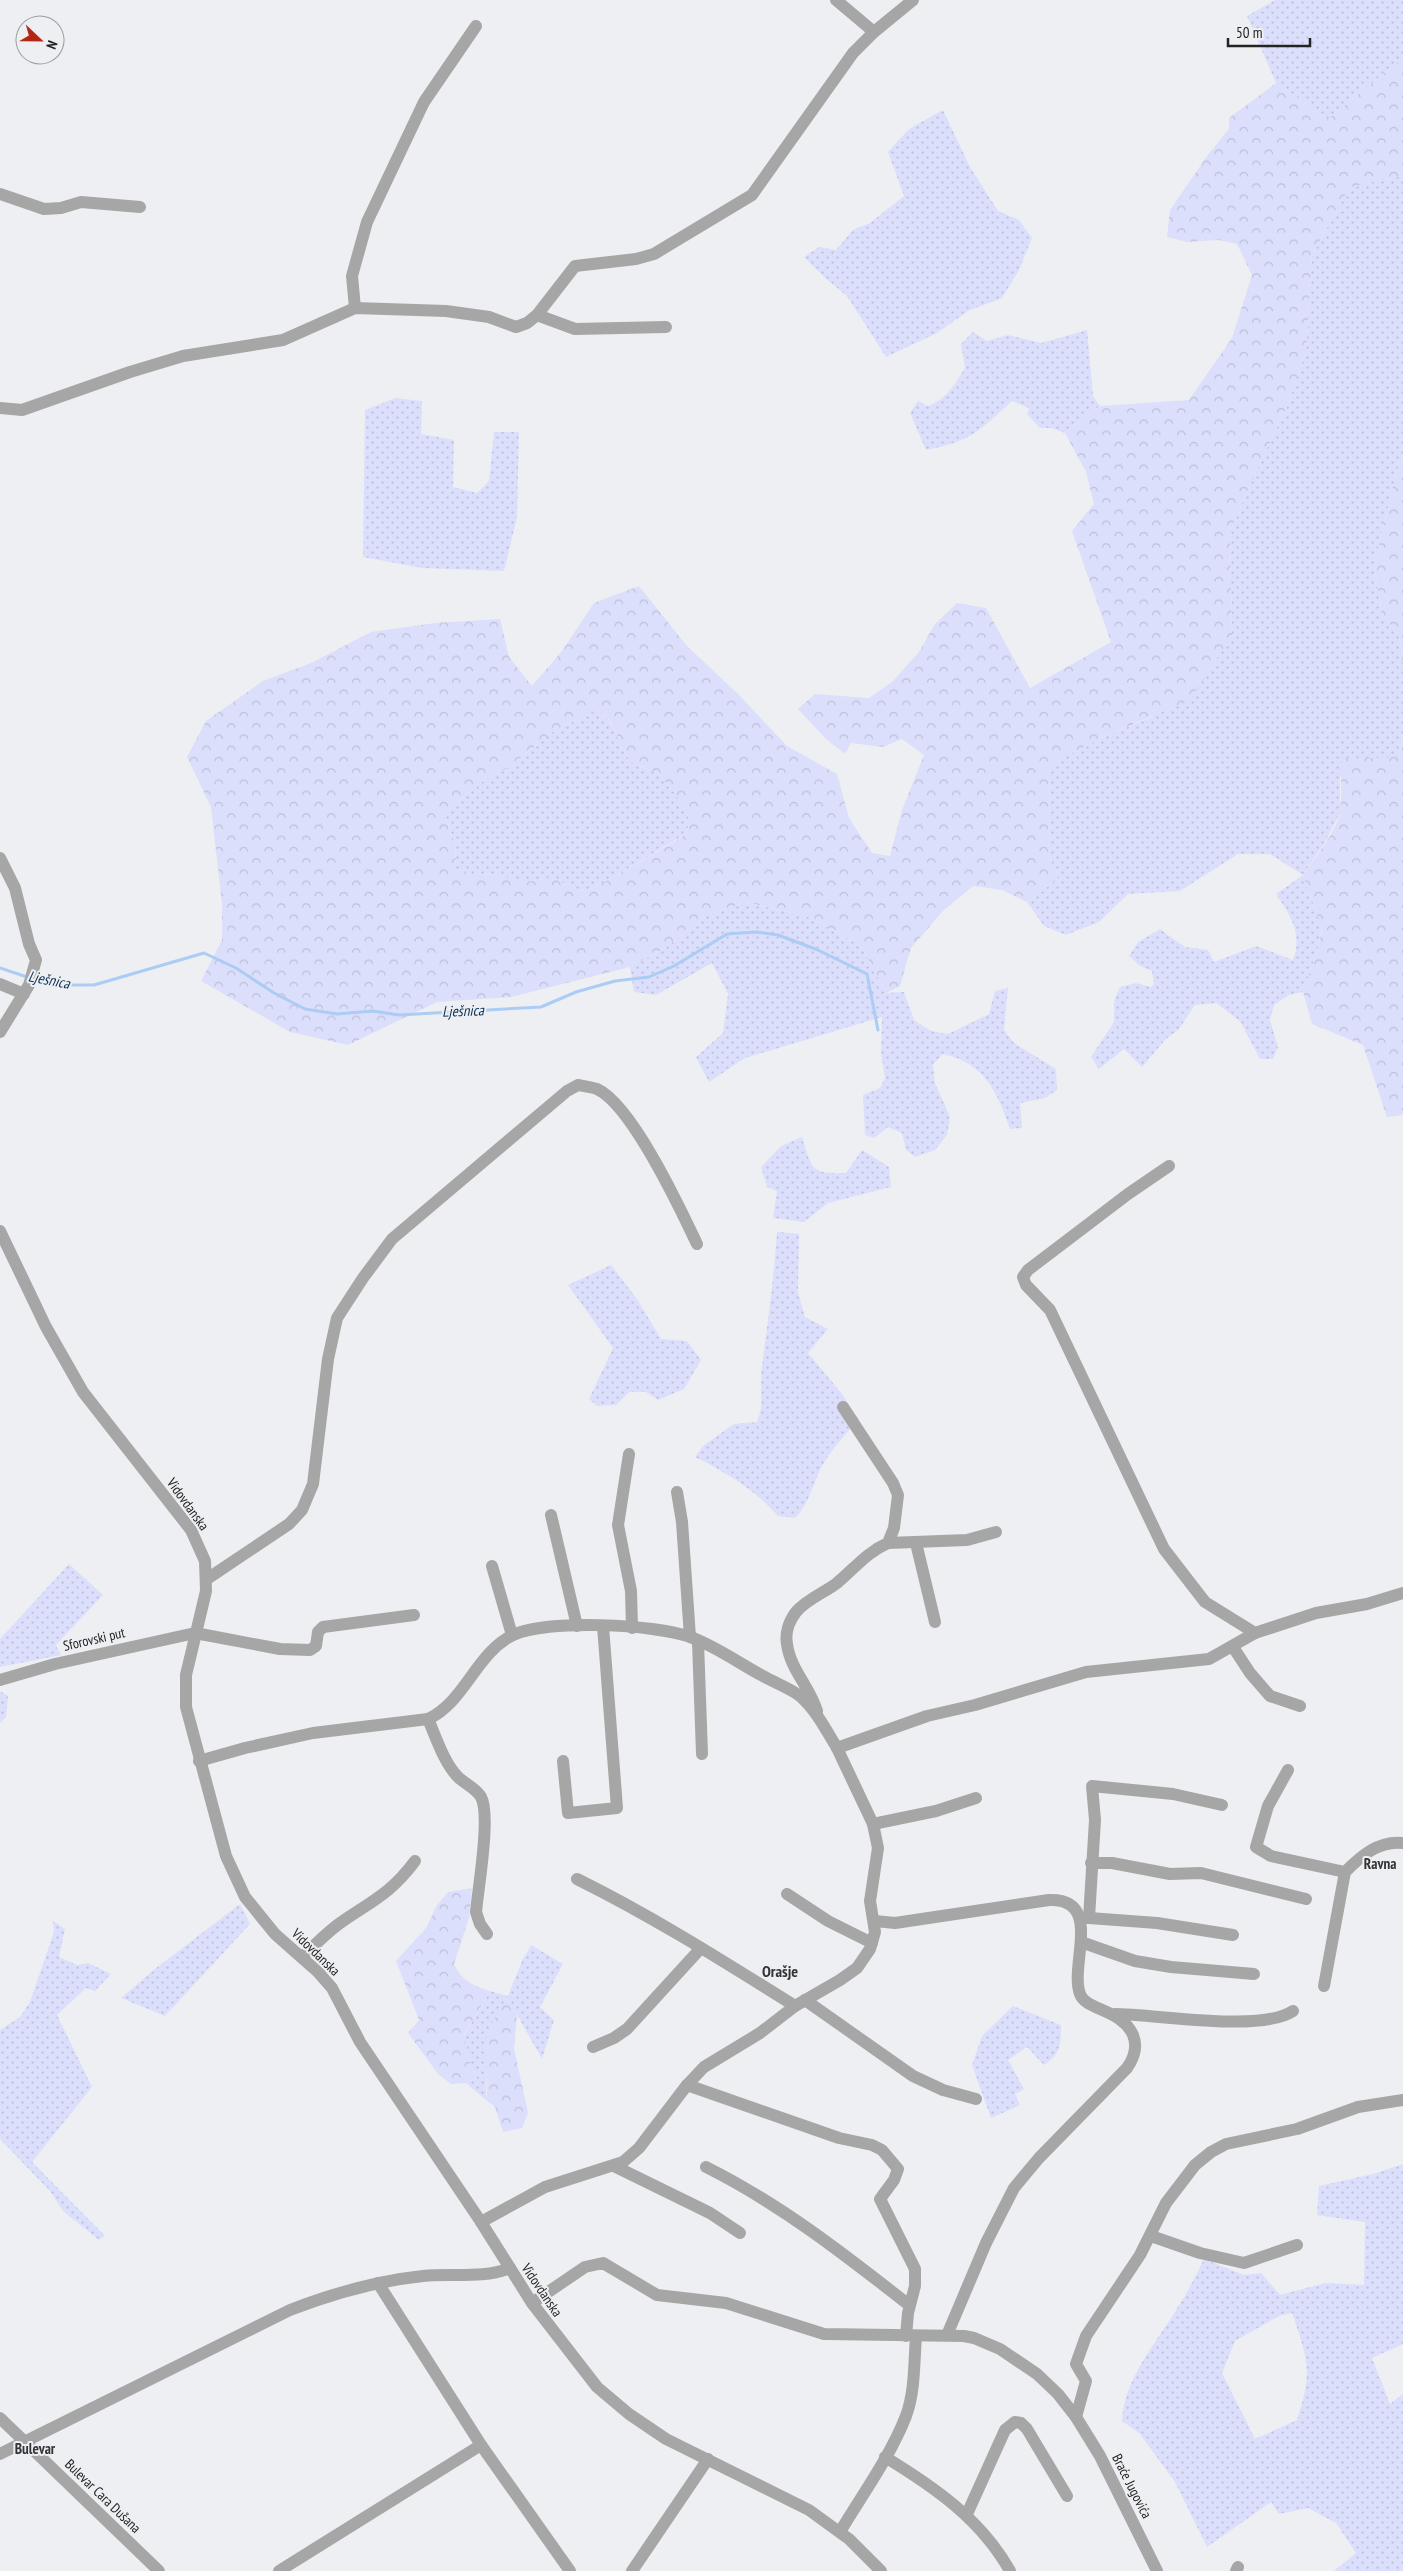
<svg xmlns="http://www.w3.org/2000/svg" width="1403" height="2571" font-family="'PT Sans Narrow',sans-serif">
  <defs>
    <pattern id="grass-dots" width="8" height="8" patternUnits="userSpaceOnUse" patternTransform="scale(1.25)"><rect width="8" height="8" fill="#dcdffc"/><path d="M2 2h.1M6 6h.1" fill="none" stroke="#bcbfd8" stroke-width="1.8" stroke-linecap="round"/></pattern>
    <pattern id="forest-crowns" width="20" height="18" patternUnits="userSpaceOnUse" patternTransform="scale(1.25)"><rect width="20" height="18" fill="#dcdffc"/><path d="M2 6a3 3 0 1 1 6 0M12 15a3 3 0 1 1 6 0" fill="none" stroke="#bcbfd8"/></pattern>
  </defs>
  <rect width="100%" height="100%" fill="#eeeff2"/>
  <g fill="url(#grass-dots)" fill-rule="evenodd">
    <polygon points="1275,0 1403,0 1403,58 1328,119 1276,83 1247,16"/>
    <polygon points="943,110 970,167 998,211 1019,220 1032,238 1019,270 1002,298 968,311 937,333 886,357 847,296 825,278 804,257 819,247 836,250 853,230 870,223 904,196 888,152 909,129"/>
    <path d="M1403 176V457L1397 470 1374 566 1382 613 1399 636 1403 664V734L1399 757 1340 777V813L1325 842 1303 875 1322 928 1317 952 1303 992 1289 995 1274 1005 1270 1020 1278 1047 1273 1059H1260L1240 1021 1216 1003 1195 1005 1179 1029 1165 1040 1142 1067 1124 1049 1099 1069 1091 1057 1114 1022V1001L1120 987 1136 983 1151 987 1154 984 1152 971 1140 966 1129 956 1138 942 1160 929 1185 947 1208 950 1214 962 1256 946 1293 960C1303 934 1290 915 1276 894L1303 875 1270 854H1238L1180 891 1128 894 1099 922 1066 935 1044 926 1027 902 1058 879 1048 853 1050 820 1049 765 1099 739 1152 717 1232 636 1230 532 1252 480 1288 404 1306 351 1312 255 1350 186Z"/>
    <path d="M1087 330 1093 396 1100 406 1065 433 1051 428H1040L1027 414 1029 408 1012 401C979 431 972 441 926 450L910 413 918 401 928 406C947 399 954 385 965 368L961 344 973 332 987 341 1008 335 1041 343Z"/>
    <polygon points="395,398 422,401 421,434 454,440 453,487 477,493 489,481 494,432 519,432 517,517 504,571 422,568 363,557 365,410"/>
    <path d="M598 710C619 723 616 748 634 764 639 768 647 768 652 771 672 784 681 802 691 823L682 836 616 876 584 892 552 878 524 882 494 874 481 875 456 869 455 844 445 815 454 804 486 779 509 767 555 730Z"/>
    <path d="M747 902 812 918 861 946 886 993 904 992 914 1020 931 1031 948 1034 989 1014 995 991 1008 988 1004 1030 1014 1043 1056 1069 1057 1090 1045 1098 1020 1103 1022 1128 1010 1129C997 1091 984 1063 943 1054L933 1064 935 1083 950 1117 947 1135 935 1150 915 1157 906 1150 902 1133 888 1127 874 1138 865 1135 863 1095 880 1088 885 1078 881 1053 882 1017 745 1058 709 1082 696 1057 723 1033 728 994 712 963 656 995 634 992 630 967 665 948 707 915Z"/>
    <path d="M802 1137C812 1170 811 1174 846 1173L862 1150 889 1167 891 1187 828 1203 804 1222 773 1218 777 1191 767 1187 761 1167 781 1146Z"/>
    <path d="M777 1232 799 1234 798 1292 805 1317 828 1329 808 1353 842 1394 859 1420C845 1434 832 1449 822 1466 813 1483 809 1505 795 1518L778 1516C754 1489 727 1473 695 1457L703 1446 734 1424 757 1422C765 1404 759 1386 762 1366 768 1321 774 1278 777 1232Z"/>
    <polygon points="611,1265 637,1299 661,1339 687,1341 701,1360 684,1389 658,1400 646,1392 629,1392 616,1405 597,1406 589,1399 613,1348 568,1285"/>
    <polygon points="69,1564 103,1595 56,1645 61,1655 0,1667 0,1639"/>
    <polygon points="0,1691 8,1696 6,1717 0,1723"/>
    <polygon points="240,1904 250,1924 165,2016 121,1998 155,1969"/>
    <polygon points="53,1921 65,1929 59,1957 77,1965 88,1963 111,1974 95,1991 86,1988 57,2015 92,2087 32,2162 105,2236 99,2240 63,2211 50,2191 0,2139 0,2030 20,2017 30,2002 54,1932"/>
    <polygon points="531,1945 563,1964 540,2007 554,2020 542,2059 507,1997 488,2032 486,2100 466,2083 477,2078 469,2060 464,2036 490,1991 508,1996 522,1961"/>
    <path d="M1013 2006 1061 2025C1061 2044 1061 2054 1044 2065L1027 2047 1008 2060 1024 2089 1015 2094 1020 2105 991 2118 972 2065 982 2036Z"/>
    <path d="M1403 2164V2344L1372 2358 1390 2404 1403 2394V2571H1334L1356 2553 1336 2523 1308 2508 1279 2514 1271 2502 1207 2547 1175 2482 1140 2434 1122 2421C1124 2387 1143 2360 1161 2333 1177 2310 1192 2285 1204 2259L1244 2275 1261 2273 1280 2295 1325 2283 1364 2285 1365 2222 1317 2215 1319 2186 1373 2174ZM1292 2313C1308 2360 1313 2371 1297 2420L1255 2439 1222 2373 1235 2341 1279 2316Z"/>
  </g>
  <g fill="url(#forest-crowns)" fill-rule="evenodd">
    <path d="M1403 58V176L1350 187 1312 255 1306 351 1288 404 1252 480 1230 532 1232 636 1190 700 1099 739 1049 765 1050 820 1048 853 1058 879 1027 902 1002 890 973 886 943 911 911 948 900 986 886 993 861 946 812 918 747 902 707 915 665 948 630 967 511 997 437 1002 348 1045 290 1032 201 981 222 940V904L211 807 187 757 206 721 263 681 311 663 371 632 435 623 500 619 509 657 532 686 562 651 594 603 639 586 687 646 739 695 787 746 837 774 849 818 872 853 890 856 902 810 924 755 902 739 883 747 851 743 845 754 826 739 798 709 815 694 869 698 892 682 919 652 935 624 957 603 986 608 1030 688 1111 642 1072 531 1094 504 1086 472 1065 433 1100 406 1189 400 1232 338 1252 275 1237 244 1219 240 1187 242 1167 237 1170 210 1207 156 1229 129V118L1276 83 1328 119ZM598 710C619 722 616 748 634 764 639 768 647 768 652 771 672 784 681 802 691 823L682 837 616 876 584 892 552 878 524 882 494 874 481 875 456 869 455 844 445 815 454 804 486 779 509 767 555 730Z"/>
    <polygon points="1403,457 1403,664 1399,636 1382,613 1374,566 1397,470"/>
    <path d="M1403 734V1115L1387 1117 1363 1045 1312 1024 1303 992 1317 952 1322 929 1303 875C1313 861 1339 827 1340 811 1342 793 1340 777 1342 759L1399 757Z"/>
    <path d="M472 1888 469 1918 454 1964C462 1981 472 1985 490 1991L464 2035 469 2060 477 2078 466 2083 451 2084 438 2074 408 2033 419 2020 396 1961 426 1928 437 1905 448 1892Z"/>
    <path d="M508 1996 517 2014 514 2048 528 2113 522 2128 503 2132 495 2107 486 2100C490 2078 482 2054 488 2032 492 2020 502 2007 508 1996Z"/>
  </g>
  <g fill="none" stroke-linecap="round" stroke-linejoin="round">
    <g stroke="#abccf4" stroke-width="3">
      <polyline points="0,968 27,977"/>
      <polyline points="33,979 58,985 94,985 204,953 236,968 274,993 305,1009 337,1014 373,1011 399,1015 541,1007 576,992 615,981 649,977 674,966 727,934 756,932 778,935 818,950 867,974 878,1030"/>
    </g>
    <g stroke="#a7a6a6" stroke-width="12">
      <polyline points="836,0 874,32"/>
      <polyline points="0,194 44,209 61,208 81,202 140,207"/>
      <polyline points="355,308 352,276 367,222 424,102 476,26"/>
      <polyline points="537,315 575,329 666,327"/>
      <polyline points="0,408 22,410 130,372 183,356 283,340 355,308 446,311 489,317 516,327 527,323 537,315 575,266 636,259 654,254 752,195 853,53 874,32 913,0"/>
      <polyline points="0,858 15,888 29,944 36,960 29,985 0,1032"/>
      <polyline points="0,984 24,994"/>
      <polyline points="1169,1166 1128,1194 1028,1270 1023,1277 1026,1285 1050,1310 1164,1549 1205,1602 1255,1633"/>
      <polyline points="0,1231 46,1327 83,1392 191,1530 205,1561 206,1591 186,1675 186,1707 226,1856 245,1897 275,1934 318,1972 332,1988 360,2042 481,2222 532,2303 597,2387 629,2414 666,2439 809,2510 849,2539 881,2571"/>
      <polyline points="629,1454 618,1525 631,1591 632,1628"/>
      <polyline points="677,1492 682,1522 690,1637"/>
      <polyline points="551,1515 577,1626"/>
      <polyline points="888,1543 967,1540 996,1532"/>
      <polyline points="916,1543 935,1622"/>
      <polyline points="492,1566 512,1635"/>
      <path d="M207 1579 289 1524 302 1510 313 1484 328 1359 337 1318 363 1278 392 1239 567 1091 578 1085C584 1086 591 1087 597 1089 632 1105 680 1208 697 1244"/>
      <polyline points="698,1642 702,1754"/>
      <polyline points="1233,1647 1250,1673 1270,1696 1300,1706"/>
      <polyline points="0,1680 55,1664 195,1633 280,1649 310,1650 316,1646 318,1632 323,1627 414,1615"/>
      <path d="M817 1711C810 1687 790 1669 787 1644 785 1633 789 1621 796 1612 807 1599 824 1593 837 1583 854 1569 867 1552 888 1543L894 1528 898 1495 893 1483 843 1407"/>
      <path d="M428 1719C436 1737 444 1763 458 1777 465 1784 476 1788 481 1797 491 1815 478 1889 476 1912L480 1924 487 1934"/>
      <path d="M199 1761 245 1748 313 1733 428 1719C465 1702 476 1653 513 1635 546 1619 655 1624 690 1637 714 1645 740 1664 763 1676 775 1683 790 1688 800 1696 816 1710 826 1730 837 1748"/>
      <polyline points="563,1761 568,1813 617,1808 603,1626"/>
      <path d="M1288 1770 1268 1806 1256 1847 1271 1856 1345 1872C1361 1856 1379 1840 1403 1843"/>
      <polyline points="873,1824 936,1811 976,1798"/>
      <polyline points="1091,1863 1112,1863 1170,1874 1201,1873 1306,1899"/>
      <path d="M577 1879C652 1916 723 1961 795 2006"/>
      <polyline points="787,1894 828,1921 872,1943"/>
      <polyline points="1080,1918 1089,1918 1095,1820 1092,1786 1173,1794 1222,1805"/>
      <polyline points="1089,1918 1157,1923 1233,1935"/>
      <path d="M875 1921 895 1923 1049 1900C1104 1898 1069 1965 1080 1994 1085 2010 1122 2009 1133 2035 1138 2047 1134 2058 1127 2068L1039 2158 1014 2188 986 2243 947 2335"/>
      <polyline points="1081,1942 1135,1961 1171,1967 1254,1974"/>
      <path d="M302 1957C315 1945 328 1931 343 1921 374 1900 392 1892 415 1861"/>
      <polyline points="1324,1986 1345,1872"/>
      <polyline points="805,2000 913,2076 943,2090 976,2099"/>
      <path d="M1115 2014C1157 2014 1260 2033 1293 2011"/>
      <polyline points="593,2047 614,2038 627,2029 701,1948"/>
      <polyline points="687,2085 839,2138 872,2145 882,2150 898,2169 894,2180 880,2199 915,2269 915,2286 908,2313 906,2336"/>
      <polyline points="614,2166 710,2213 740,2233"/>
      <path d="M706 2167C780 2204 844 2254 909 2305"/>
      <polyline points="481,2222 545,2187 623,2162 639,2148 687,2085 704,2067 760,2033 795,2006 840,1980 857,1968 870,1949 875,1932 870,1901 878,1848 873,1824 837,1748 927,1716 975,1705 1086,1672 1209,1659 1255,1633 1316,1613 1367,1604 1403,1593"/>
      <polyline points="1151,2236 1200,2253 1244,2263 1297,2245"/>
      <polyline points="378,2283 481,2445 570,2571"/>
      <polyline points="532,2303 585,2267 603,2263 657,2295 726,2303 824,2334 964,2336 974,2338 1000,2349 1037,2374 1058,2394 1076,2417 1100,2456 1157,2571"/>
      <polyline points="1076,2417 1086,2381 1076,2364 1086,2336 1140,2255 1166,2203 1195,2165 1211,2152 1226,2144 1297,2129 1358,2107 1403,2100"/>
      <polyline points="0,2418 159,2571"/>
      <path d="M0 2454 290 2310C334 2293 376 2281 423 2276 452 2273 482 2279 510 2268"/>
      <path d="M885 2457C934 2487 981 2519 1010 2571"/>
      <polyline points="967,2514 1005,2430 1015,2422 1021,2423 1027,2429 1067,2496"/>
      <path d="M840 2532C862 2495 890 2457 906 2416 915 2392 914 2362 916 2336"/>
      <polyline points="279,2571 481,2445"/>
      <polyline points="632,2571 708,2459"/>
      <polyline points="1236,2571 1238,2567"/>
    </g>
  </g>
  <g text-anchor="middle" stroke-width="4" stroke-linejoin="round" paint-order="stroke">
    <g font-size="14" fill="#232324" stroke="#eeeff2">
      <text transform="translate(188 1504) rotate(54)" y="5">Vidovdanska</text>
      <text transform="translate(94 1639) rotate(-13)" y="5">Sforovski put</text>
      <text transform="translate(316 1952) rotate(44)" y="5">Vidovdanska</text>
      <text transform="translate(542 2290) rotate(56)" y="5">Vidovdanska</text>
      <text transform="translate(1132 2486) rotate(63)" y="5">Braće Jugovića</text>
      <text transform="translate(103 2496) rotate(44)" y="5">Bulevar Cara Dušana</text>
    </g>
    <g font-size="15" font-style="italic" fill="#083058" stroke="#eeeff2">
      <text transform="translate(49 980) rotate(11)" y="5">Lješnica</text>
      <text transform="translate(463 1011) rotate(-2)" y="5">Lješnica</text>
    </g>
    <g font-size="15" font-weight="bold" fill="#343437" stroke="#eeeff2">
      <text x="1380" y="1869">Ravna</text>
      <text x="35" y="2454">Bulevar</text>
    </g>
    <g font-size="16" font-weight="bold" fill="#343437" stroke="#eeeff2">
      <text x="780" y="1977">Orašje</text>
    </g>
  </g>
  <g transform="translate(40 40) rotate(112)"><circle r="24" fill="#eeeff2" stroke="#9d9da0"/>
  <path d="M0-4L9 19L0 12L-9 19Z" fill="#b42714"/>
  <text y="-8" font-size="14" font-weight="bold" text-anchor="middle" fill="#232324">N</text>
  </g>
  <path d="M1228 38v8h82v-8" fill="none" stroke="#232324" stroke-width="2.5"/>
  <text x="1236" y="38" font-size="15" fill="#232324" stroke="#eeeff2" stroke-width="4" paint-order="stroke">50 m</text>
</svg>
